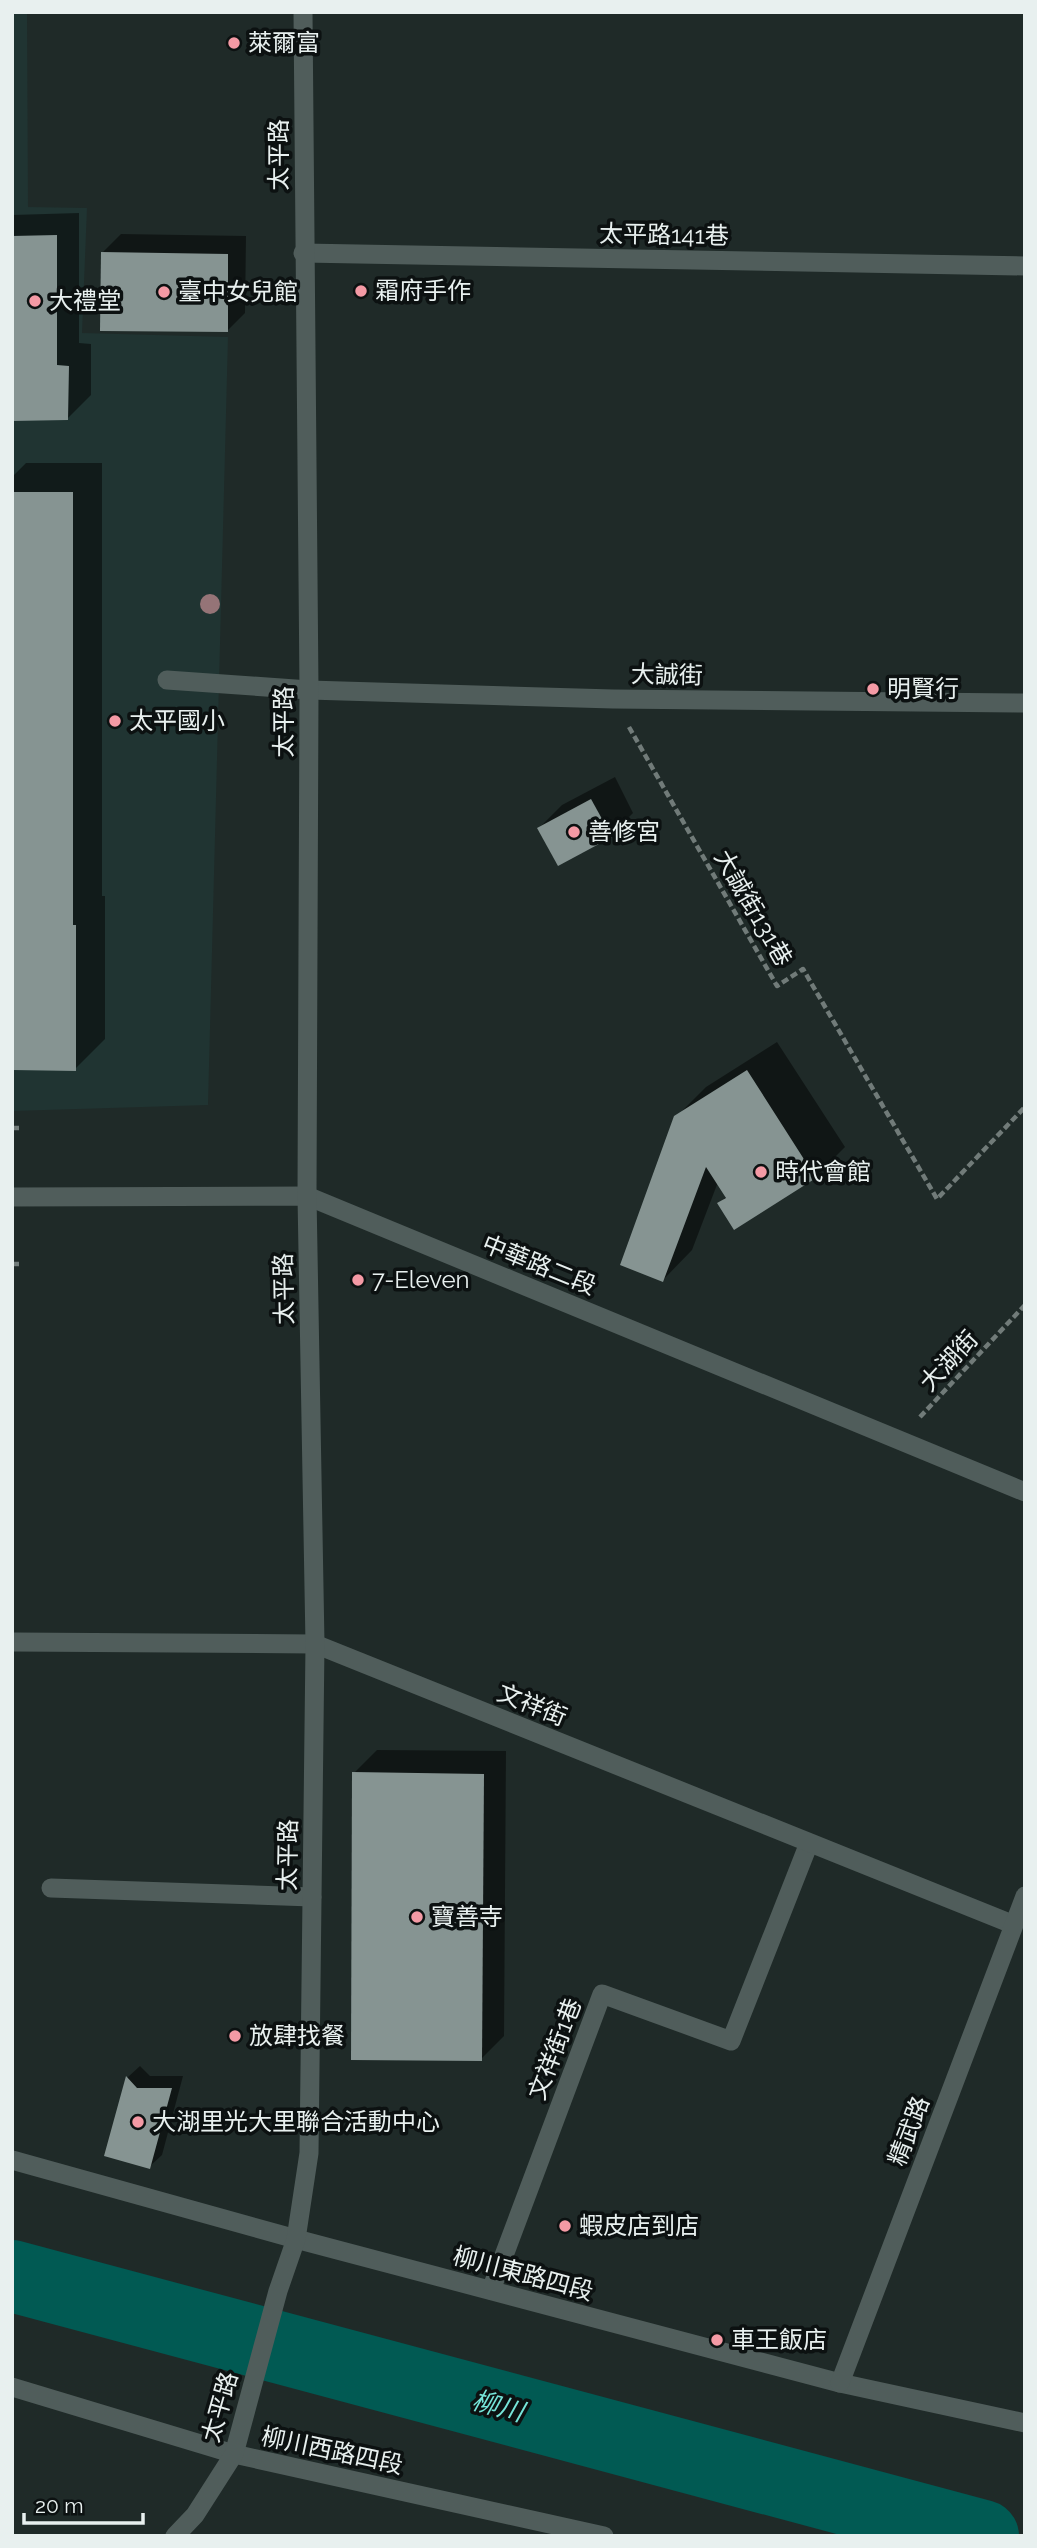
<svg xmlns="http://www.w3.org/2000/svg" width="1037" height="2548" font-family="Raleway,'Noto Sans TC',sans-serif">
  <rect width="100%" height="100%" fill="#1f2a28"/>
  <polygon fill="#203432" points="12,12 27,12 28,207 87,208 82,333 228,337 208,1105 12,1111"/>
  <g fill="#0007">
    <polygon points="79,213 79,343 91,344 91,395 68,418 12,420 12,215"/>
    <polygon points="121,234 246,236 245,313 227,331 103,252"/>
    <polygon points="26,463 102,463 102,896 105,896 105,1039 75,1069 12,1069 12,477"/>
    <polygon points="615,777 633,813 611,835 539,828 562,805"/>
    <polygon points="777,1042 845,1147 815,1177 735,1228 719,1203 727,1196 718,1182 692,1250 663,1280 676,1117 706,1087"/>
    <polygon points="377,1750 506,1751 504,2036 481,2059 354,1773"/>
    <polygon points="140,2066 150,2076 183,2076 162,2155 149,2167 106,2155 128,2077"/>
  </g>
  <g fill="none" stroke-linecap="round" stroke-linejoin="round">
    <polyline stroke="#015a53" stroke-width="72" points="12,2276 983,2536"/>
  </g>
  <g fill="#869492">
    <polygon points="57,235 57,365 69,366 68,420 12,421 12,236"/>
    <polygon points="101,252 228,254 228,332 100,331"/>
    <polygon points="12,492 73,492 73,925 76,925 76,1071 12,1070"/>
    <polygon points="591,799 612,837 558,866 537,828"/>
    <polygon points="747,1070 816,1178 734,1230 717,1203 726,1198 706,1167 663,1282 620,1265 674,1116"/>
    <polygon points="352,1772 484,1774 482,2061 351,2060"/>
    <polygon points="126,2076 137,2088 172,2088 150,2169 104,2156"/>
  </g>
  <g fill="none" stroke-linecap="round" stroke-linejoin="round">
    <g stroke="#717b79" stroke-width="4.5" stroke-dasharray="7 3.5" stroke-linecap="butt">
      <polyline points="629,727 777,986 803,969 937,1199 1025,1107"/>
      <polyline points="12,1128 20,1128"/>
      <polyline points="12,1264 19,1264"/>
      <polyline points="920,1417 1025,1305"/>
    </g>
    <g stroke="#505d5b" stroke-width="19">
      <polyline points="303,253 1025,266"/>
      <polyline points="167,680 309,690"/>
      <polyline points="51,1888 312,1897"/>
      <polyline points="491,2290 602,1994 731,2041 809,1843"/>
    </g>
    <g stroke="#505d5b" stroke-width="19">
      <polyline points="309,690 613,699 1025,703"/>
      <polyline points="12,1197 307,1196 1025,1492"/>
      <polyline points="12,1642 315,1644 1012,1924"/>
      <polyline points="12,2160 296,2239 840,2383 1025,2423"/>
      <polyline points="840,2383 1025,1896"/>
      <polyline points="12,2387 234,2454 604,2536"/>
      <polyline points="175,2536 195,2515 234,2454 278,2291 296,2239 309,2153 315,1644 307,1196 309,690 303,12"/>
    </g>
  </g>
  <circle fill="#957477" cx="210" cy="604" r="10"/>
  <g fill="#f49aa5" stroke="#0c1111" stroke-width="2.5">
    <circle cx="234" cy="43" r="7"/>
    <circle cx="361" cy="291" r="7"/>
    <circle cx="164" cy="292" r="7"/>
    <circle cx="35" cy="301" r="7"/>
    <circle cx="873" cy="689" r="7"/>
    <circle cx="115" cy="721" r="7"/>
    <circle cx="574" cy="832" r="7"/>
    <circle cx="761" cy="1172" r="7"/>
    <circle cx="358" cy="1280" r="7"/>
    <circle cx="417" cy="1917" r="7"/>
    <circle cx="235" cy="2036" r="7"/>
    <circle cx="138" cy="2122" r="7"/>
    <circle cx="565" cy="2226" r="7"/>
    <circle cx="717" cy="2340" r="7"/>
  </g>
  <g text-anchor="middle" stroke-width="7" stroke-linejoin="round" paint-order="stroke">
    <g font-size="24" fill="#e8f0ef" stroke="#0c1111" text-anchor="start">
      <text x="248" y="51">萊爾富</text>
      <text x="375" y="299">霜府手作</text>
      <text x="178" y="300">臺中女兒館</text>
      <text x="49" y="309">大禮堂</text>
      <text x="887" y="697">明賢行</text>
      <text x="129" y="729">太平國小</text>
      <text x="588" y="840">善修宮</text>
      <text x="775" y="1180">時代會館</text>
      <text x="372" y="1288">7-Eleven</text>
      <text x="431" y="1925">寶善寺</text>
      <text x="249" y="2044">放肆找餐</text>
      <text x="152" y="2130">大湖里光大里聯合活動中心</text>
      <text x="579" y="2234">蝦皮店到店</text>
      <text x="731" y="2348">車王飯店</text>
    </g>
    <g font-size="24" fill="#e8f0ef" stroke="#0c1111">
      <text transform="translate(279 155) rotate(-90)" y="8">太平路</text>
      <text transform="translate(664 235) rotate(1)" y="8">太平路141巷</text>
      <text transform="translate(667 675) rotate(1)" y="8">大誠街</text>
      <text transform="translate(284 722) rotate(-90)" y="8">太平路</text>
      <text transform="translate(753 908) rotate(60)" y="8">大誠街131巷</text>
      <text transform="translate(539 1265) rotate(22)" y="8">中華路二段</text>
      <text transform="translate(284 1289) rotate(-91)" y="8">太平路</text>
      <text transform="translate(949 1361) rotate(-47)" y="8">大湖街</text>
      <text transform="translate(532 1705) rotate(22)" y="8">文祥街</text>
      <text transform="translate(288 1855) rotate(-89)" y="8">太平路</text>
      <text transform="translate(555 2049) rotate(-69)" y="8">文祥街1巷</text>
      <text transform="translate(909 2131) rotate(-69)" y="8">精武路</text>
      <text transform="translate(523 2274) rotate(15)" y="8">柳川東路四段</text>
      <text transform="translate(220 2407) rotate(-74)" y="8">太平路</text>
      <text transform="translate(332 2451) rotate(12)" y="8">柳川西路四段</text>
    </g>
    <g font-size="26" font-style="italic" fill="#76e5d9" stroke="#0c1111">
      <text transform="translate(498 2406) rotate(15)" y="9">柳川</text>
    </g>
  </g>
  <rect width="1037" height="2548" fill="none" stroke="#e8f0ef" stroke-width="28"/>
  <path d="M24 2513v10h119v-10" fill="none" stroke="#e8f0ef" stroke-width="3.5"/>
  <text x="35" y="2513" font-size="21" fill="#e8f0ef" stroke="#0c1111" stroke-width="5" paint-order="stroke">20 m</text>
</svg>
